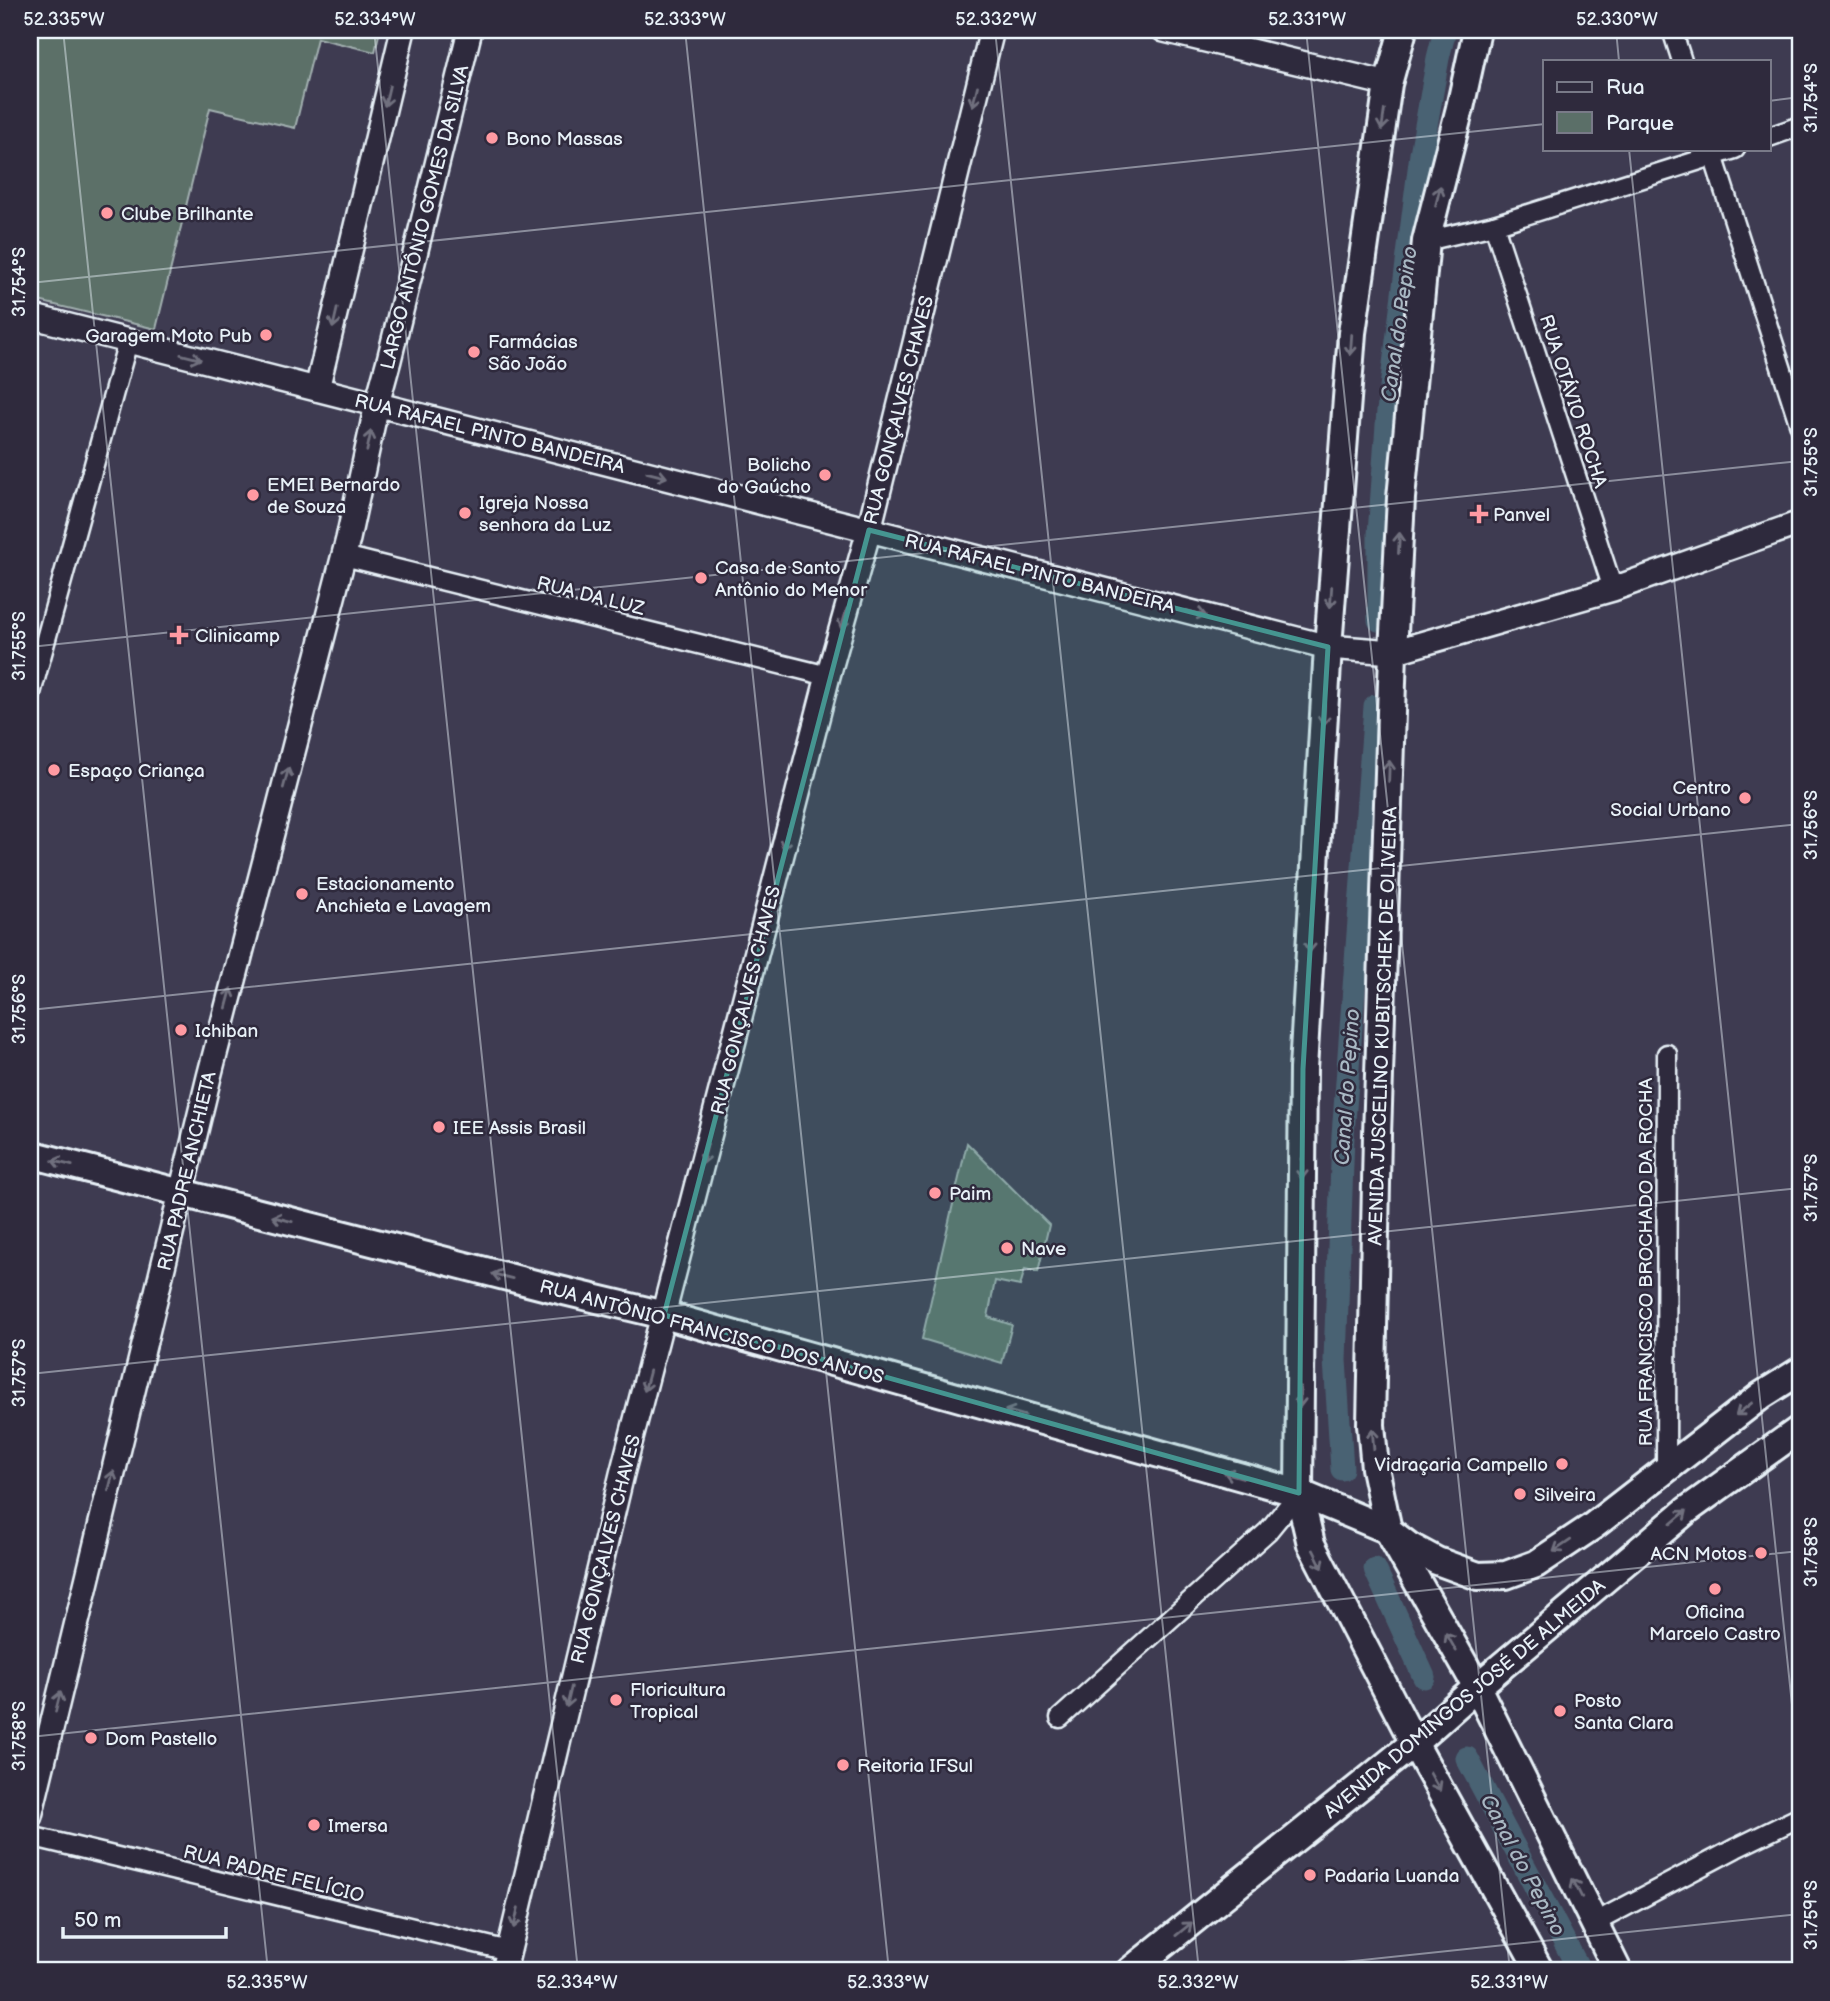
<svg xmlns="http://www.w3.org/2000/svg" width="1830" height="2001" font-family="'Balsamiq Sans',sans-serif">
  <rect width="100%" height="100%" fill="#3e3b51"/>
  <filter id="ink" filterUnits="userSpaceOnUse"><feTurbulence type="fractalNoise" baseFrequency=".0143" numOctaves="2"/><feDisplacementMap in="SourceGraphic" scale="14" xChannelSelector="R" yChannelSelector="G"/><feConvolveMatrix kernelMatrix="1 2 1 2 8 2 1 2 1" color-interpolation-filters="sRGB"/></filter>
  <g filter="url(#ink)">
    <g fill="#5b6f68" stroke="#a2b0b0" stroke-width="2">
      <polygon points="30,30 380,30 375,52 317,38 295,128 210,108 156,329 30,299"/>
      <polygon points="967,1143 1049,1225 1038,1272 1025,1269 1020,1286 995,1281 988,1317 1012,1325 1002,1363 922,1339"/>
    </g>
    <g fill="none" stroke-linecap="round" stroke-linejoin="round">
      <g stroke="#4a6273" stroke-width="23">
        <polyline points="1379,620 1379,534 1388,411 1421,154 1438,58 1445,30"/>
        <polyline points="1342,1469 1335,1360 1343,1135 1375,706"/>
        <polyline points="1375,1569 1424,1677"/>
        <polyline points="1467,1758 1580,1971"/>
      </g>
      <defs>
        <g id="minor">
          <polyline points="1672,30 1682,61"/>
          <polyline points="1769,137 1800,126"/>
          <polyline points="1711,149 1800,426"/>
          <polyline points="1494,225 1613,589"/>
          <polyline points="1426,241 1494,225 1735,149"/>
          <polyline points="344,556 828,676"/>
          <polyline points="30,697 128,341"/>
          <polyline points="1666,1471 1667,1054"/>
          <polyline points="1060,1718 1268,1531 1299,1493"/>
          <polyline points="30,1836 509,1951"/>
          <polyline points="1594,1923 1736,1848 1800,1817"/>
        </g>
        <g id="tertiary">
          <polyline points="1164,30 1388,84"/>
          <polyline points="30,316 1328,647 1393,652 1613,589 1800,523"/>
          <polyline points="317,389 403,30"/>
          <polyline points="30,1816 209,1077 348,539 377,404 389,360 470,30"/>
          <polyline points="504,1971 622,1474 828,676 869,530 992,30"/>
        </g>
        <g id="secondary">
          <polyline points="1403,30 1388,84 1352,333 1328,647 1303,1069 1299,1493 1311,1544 1414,1743 1540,1971"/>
          <polyline points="1477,30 1460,108 1426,241 1401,498 1393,652 1377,1135 1371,1425 1375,1468 1388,1530 1477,1687 1618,1971"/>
          <polyline points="30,1154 547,1287 664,1315 1299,1493 1388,1530 1409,1546 1437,1561 1478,1576 1506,1575 1536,1564 1593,1526 1762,1395 1800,1371"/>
          <polyline points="1130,1971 1414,1743 1477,1687 1687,1510 1800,1429"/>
        </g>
      </defs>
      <use href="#minor" stroke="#e8f1f8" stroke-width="23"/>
      <use href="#tertiary" stroke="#e8f1f8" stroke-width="28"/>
      <use href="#secondary" stroke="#e8f1f8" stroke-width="32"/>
      <use href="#minor" stroke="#2f2a3d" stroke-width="18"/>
      <use href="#tertiary" stroke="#2f2a3d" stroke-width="23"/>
      <use href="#secondary" stroke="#2f2a3d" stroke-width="26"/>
    </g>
    <defs><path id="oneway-shaft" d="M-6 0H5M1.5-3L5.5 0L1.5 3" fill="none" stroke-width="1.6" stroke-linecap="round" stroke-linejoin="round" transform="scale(1.75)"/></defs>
    <g stroke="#70707e">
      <use href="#oneway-shaft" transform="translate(387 96) rotate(103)"/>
      <use href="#oneway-shaft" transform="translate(975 96) rotate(104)"/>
      <use href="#oneway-shaft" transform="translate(1383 120) rotate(98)"/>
      <use href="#oneway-shaft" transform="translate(1438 196) rotate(-76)"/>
      <use href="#oneway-shaft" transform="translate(335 318) rotate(103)"/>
      <use href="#oneway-shaft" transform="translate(1351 345) rotate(94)"/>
      <use href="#oneway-shaft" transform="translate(191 357) rotate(14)"/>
      <use href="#oneway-shaft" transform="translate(369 441) rotate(-78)"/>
      <use href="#oneway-shaft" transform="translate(657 475) rotate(14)"/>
      <use href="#oneway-shaft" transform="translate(1399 543) rotate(-87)"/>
      <use href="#oneway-shaft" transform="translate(1331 597) rotate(94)"/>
      <use href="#oneway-shaft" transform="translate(1196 613) rotate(14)"/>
      <use href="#oneway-shaft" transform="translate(844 619) rotate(106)"/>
      <use href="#oneway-shaft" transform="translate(1324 715) rotate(93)"/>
      <use href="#oneway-shaft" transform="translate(1389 771) rotate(-88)"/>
      <use href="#oneway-shaft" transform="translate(286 778) rotate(-75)"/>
      <use href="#oneway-shaft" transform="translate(786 839) rotate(104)"/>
      <use href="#oneway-shaft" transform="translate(1310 942) rotate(93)"/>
      <use href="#oneway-shaft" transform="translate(229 998) rotate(-75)"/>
      <use href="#oneway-shaft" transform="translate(705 1154) rotate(104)"/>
      <use href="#oneway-shaft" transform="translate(62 1163) rotate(-166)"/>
      <use href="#oneway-shaft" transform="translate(1302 1169) rotate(91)"/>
      <use href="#oneway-shaft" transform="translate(282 1219) rotate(-166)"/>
      <use href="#oneway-shaft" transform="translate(502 1276) rotate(-166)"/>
      <use href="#oneway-shaft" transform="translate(647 1381) rotate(105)"/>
      <use href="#oneway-shaft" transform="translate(1300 1397) rotate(91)"/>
      <use href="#oneway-shaft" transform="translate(1744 1409) rotate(142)"/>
      <use href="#oneway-shaft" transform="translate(1015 1413) rotate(-164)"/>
      <use href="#oneway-shaft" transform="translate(1373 1439) rotate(-95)"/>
      <use href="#oneway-shaft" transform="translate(1234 1475) rotate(-164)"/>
      <use href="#oneway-shaft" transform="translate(111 1481) rotate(-76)"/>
      <use href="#oneway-shaft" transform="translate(1679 1517) rotate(-40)"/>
      <use href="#oneway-shaft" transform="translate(1562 1546) rotate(146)"/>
      <use href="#oneway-shaft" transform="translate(1318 1559) rotate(63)"/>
      <use href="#oneway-shaft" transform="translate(1451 1642) rotate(-120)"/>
      <use href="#oneway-shaft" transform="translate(569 1697) rotate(103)"/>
      <use href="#oneway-shaft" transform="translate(58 1702) rotate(-76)"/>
      <use href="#oneway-shaft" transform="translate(1435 1782) rotate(61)"/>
      <use href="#oneway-shaft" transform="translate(1577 1888) rotate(-117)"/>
      <use href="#oneway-shaft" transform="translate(516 1918) rotate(103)"/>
      <use href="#oneway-shaft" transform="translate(1184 1929) rotate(-39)"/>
    </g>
  </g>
  <path fill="#459590" fill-opacity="0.2" stroke="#459590" stroke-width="5" stroke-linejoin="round" d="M869 530 1328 647 1303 1069 1299 1493 664 1315Z"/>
  <path fill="none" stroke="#e8f1f8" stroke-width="2" stroke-opacity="0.45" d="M63 30 268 1971M374 30 578 1971M685 30 889 1971M995 30 1199 1971M1306 30 1510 1971M1616 30 1619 61M1769 101 1800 97M1629 149 1800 1781M30 283 1545 124M30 647 1800 461M30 1010 1800 824M30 1374 1800 1188M30 1737 1800 1551M1259 1971 1800 1914"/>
  <g fill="#ff9aa2" stroke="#2f2a3d" stroke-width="2.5">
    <circle cx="492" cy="138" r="7"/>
    <circle cx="107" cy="213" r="7"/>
    <circle cx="266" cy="335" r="7"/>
    <circle cx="474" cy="352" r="7"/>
    <circle cx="825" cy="475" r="7"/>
    <circle cx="253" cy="495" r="7"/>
    <circle cx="465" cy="513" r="7"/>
    <path d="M1475.5 503.5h7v7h7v7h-7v7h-7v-7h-7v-7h7z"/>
    <circle cx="701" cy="578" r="7"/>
    <path d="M175.5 624.5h7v7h7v7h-7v7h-7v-7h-7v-7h7z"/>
    <circle cx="54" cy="770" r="7"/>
    <circle cx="1745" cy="798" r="7"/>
    <circle cx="302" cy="894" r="7"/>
    <circle cx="181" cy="1030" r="7"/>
    <circle cx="439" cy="1127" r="7"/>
    <circle cx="935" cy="1193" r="7"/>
    <circle cx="1007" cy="1248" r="7"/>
    <circle cx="1562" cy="1464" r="7"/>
    <circle cx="1520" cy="1494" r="7"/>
    <circle cx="1761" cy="1553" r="7"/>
    <circle cx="1715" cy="1589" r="7"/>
    <circle cx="616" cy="1700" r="7"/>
    <circle cx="1560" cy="1711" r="7"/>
    <circle cx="91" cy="1738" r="7"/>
    <circle cx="843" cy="1765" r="7"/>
    <circle cx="314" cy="1825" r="7"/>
    <circle cx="1310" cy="1875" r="7"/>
  </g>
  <g text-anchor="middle" stroke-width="5" stroke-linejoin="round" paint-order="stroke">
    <g font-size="19" fill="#e8f1f8" stroke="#2f2a3d" text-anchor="start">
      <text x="506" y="145">Bono Massas</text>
      <text x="121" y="220">Clube Brilhante</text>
      <text x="252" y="342" text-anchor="end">Garagem Moto Pub</text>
      <text x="488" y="348">Farmácias<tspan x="488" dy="22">São João</tspan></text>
      <text x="811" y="471" text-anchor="end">Bolicho<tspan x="811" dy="22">do Gaúcho</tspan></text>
      <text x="267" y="491">EMEI Bernardo<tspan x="267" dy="22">de Souza</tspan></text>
      <text x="479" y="509">Igreja Nossa<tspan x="479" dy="22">senhora da Luz</tspan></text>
      <text x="1493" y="521">Panvel</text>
      <text x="715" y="574">Casa de Santo<tspan x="715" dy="22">Antônio do Menor</tspan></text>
      <text x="195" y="642">Clinicamp</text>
      <text x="68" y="777">Espaço Criança</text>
      <text x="1731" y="794" text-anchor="end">Centro<tspan x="1731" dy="22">Social Urbano</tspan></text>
      <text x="316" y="890">Estacionamento<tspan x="316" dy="22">Anchieta e Lavagem</tspan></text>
      <text x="195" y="1037">Ichiban</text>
      <text x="453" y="1134">IEE Assis Brasil</text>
      <text x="949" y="1200">Paim</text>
      <text x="1021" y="1255">Nave</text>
      <text x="1548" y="1471" text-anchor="end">Vidraçaria Campello</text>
      <text x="1534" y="1501">Silveira</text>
      <text x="1747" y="1560" text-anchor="end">ACN Motos</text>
      <text x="1715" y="1618" text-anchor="middle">Oficina<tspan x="1715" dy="22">Marcelo Castro</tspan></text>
      <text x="630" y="1696">Floricultura<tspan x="630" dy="22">Tropical</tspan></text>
      <text x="1574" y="1707">Posto<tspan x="1574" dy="22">Santa Clara</tspan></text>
      <text x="105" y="1745">Dom Pastello</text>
      <text x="857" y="1772">Reitoria IFSul</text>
      <text x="328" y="1832">Imersa</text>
      <text x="1324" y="1882">Padaria Luanda</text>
    </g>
    <g font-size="19" fill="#e8f1f8" stroke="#2f2a3d">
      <text transform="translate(424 217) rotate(-76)" y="7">LARGO ANTÔNIO GOMES DA SILVA</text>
      <text transform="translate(1574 401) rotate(72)" y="7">RUA OTÁVIO ROCHA</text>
      <text transform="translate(898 410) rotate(-76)" y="7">RUA GONÇALVES CHAVES</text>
      <text transform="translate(490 433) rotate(14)" y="7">RUA RAFAEL PINTO BANDEIRA</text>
      <text transform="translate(1040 573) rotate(14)" y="7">RUA RAFAEL PINTO BANDEIRA</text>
      <text transform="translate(591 595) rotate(14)" y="7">RUA DA LUZ</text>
      <text transform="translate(745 1000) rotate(-76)" y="7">RUA GONÇALVES CHAVES</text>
      <text transform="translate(1382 1026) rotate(-88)" y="7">AVENIDA JUSCELINO KUBITSCHEK DE OLIVEIRA</text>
      <text transform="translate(186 1171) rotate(-77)" y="7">RUA PADRE ANCHIETA</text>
      <text transform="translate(1645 1262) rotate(-90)" y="7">RUA FRANCISCO BROCHADO DA ROCHA</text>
      <text transform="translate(712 1331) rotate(15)" y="7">RUA ANTÔNIO FRANCISCO DOS ANJOS</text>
      <text transform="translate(605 1549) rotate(-76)" y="7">RUA GONÇALVES CHAVES</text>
      <text transform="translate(1464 1698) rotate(-40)" y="7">AVENIDA DOMINGOS JOSÉ DE ALMEIDA</text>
      <text transform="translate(274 1873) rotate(14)" y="7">RUA PADRE FELÍCIO</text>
    </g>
    <g font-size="21" font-style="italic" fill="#a9b8c3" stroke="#2f2a3d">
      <text transform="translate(1399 324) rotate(-82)" y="7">Canal do Pepino</text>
      <text transform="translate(1347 1087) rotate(-86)" y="7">Canal do Pepino</text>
      <text transform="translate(1523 1865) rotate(62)" y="7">Canal do Pepino</text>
    </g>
  </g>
  <rect width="1830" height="2001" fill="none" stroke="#2f2a3d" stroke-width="77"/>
  <rect x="1543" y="60" width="228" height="91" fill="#2f2a3d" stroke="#797a88" stroke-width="2"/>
  <rect x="1557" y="82" width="35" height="10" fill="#2f2a3d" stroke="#797a88" stroke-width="2"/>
  <text x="1606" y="94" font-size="21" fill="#e8f1f8">Rua</text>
  <rect x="1557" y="112" width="35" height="21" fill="#5b6f68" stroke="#797a88" stroke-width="2"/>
  <text x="1606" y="130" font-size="21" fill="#e8f1f8">Parque</text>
  <path d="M63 1927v10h163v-10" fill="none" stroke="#e8f1f8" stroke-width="3.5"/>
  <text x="74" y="1927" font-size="21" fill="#e8f1f8" stroke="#2f2a3d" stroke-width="5" paint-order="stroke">50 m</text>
  <rect x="38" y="38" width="1754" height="1924" fill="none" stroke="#e8f1f8" stroke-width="2.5"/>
  <g font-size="18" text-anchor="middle" fill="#e8f1f8">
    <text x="64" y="25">52.335°W</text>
    <text x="375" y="25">52.334°W</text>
    <text x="685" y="25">52.333°W</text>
    <text x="996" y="25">52.332°W</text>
    <text x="1307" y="25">52.331°W</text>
    <text x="1617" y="25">52.330°W</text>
    <text transform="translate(1811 98) rotate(-90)" y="6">31.754°S</text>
    <text transform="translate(19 282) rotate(-90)" y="6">31.754°S</text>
    <text transform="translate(1811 462) rotate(-90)" y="6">31.755°S</text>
    <text transform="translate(19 646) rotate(-90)" y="6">31.755°S</text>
    <text transform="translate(1811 825) rotate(-90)" y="6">31.756°S</text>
    <text transform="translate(19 1009) rotate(-90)" y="6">31.756°S</text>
    <text transform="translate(1811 1188) rotate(-90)" y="6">31.757°S</text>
    <text transform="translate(19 1373) rotate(-90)" y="6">31.757°S</text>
    <text transform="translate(1811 1552) rotate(-90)" y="6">31.758°S</text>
    <text transform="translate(19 1736) rotate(-90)" y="6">31.758°S</text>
    <text transform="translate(1811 1915) rotate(-90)" y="6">31.759°S</text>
    <text x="267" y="1988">52.335°W</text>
    <text x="577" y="1988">52.334°W</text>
    <text x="888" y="1988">52.333°W</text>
    <text x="1198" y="1988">52.332°W</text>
    <text x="1509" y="1988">52.331°W</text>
  </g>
</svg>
